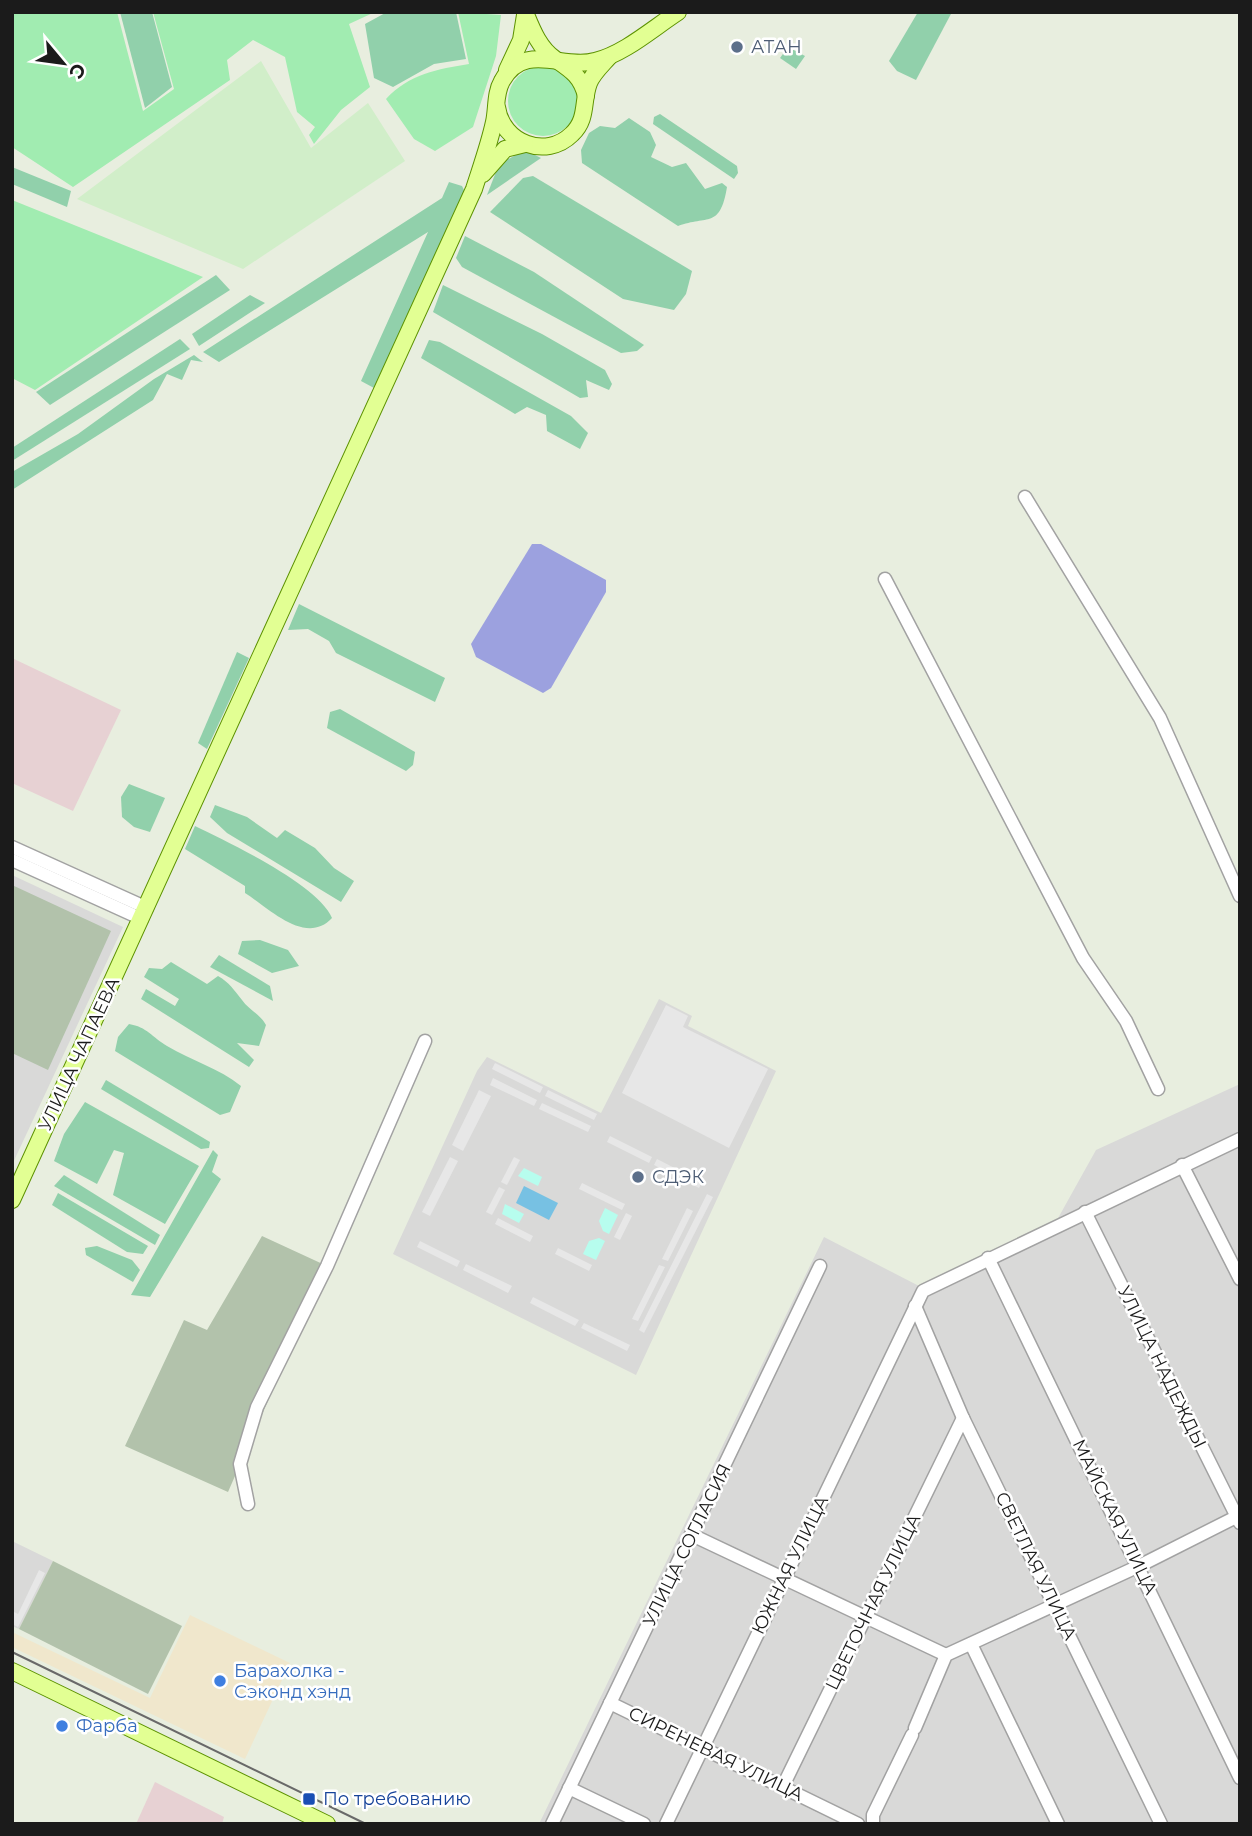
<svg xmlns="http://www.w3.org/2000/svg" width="1252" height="1836" font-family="Montserrat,sans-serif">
  <rect width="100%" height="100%" fill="#e8eedf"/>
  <g fill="#d9d9d8">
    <polygon points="12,875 123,927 12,1165"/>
    <polygon points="659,999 692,1016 688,1026 776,1071 636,1375 393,1254 477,1071 487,1057 601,1113"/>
    <polygon points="1240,1084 1240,1824 539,1824 824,1237 919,1286 1057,1220 1096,1150"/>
    <polygon points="12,1541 53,1561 19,1629 12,1626"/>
  </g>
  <polygon fill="#f0e7cc" points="190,1615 290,1663 245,1759 12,1647 12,1632 150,1698"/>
  <g fill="#e7d1d3">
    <polygon points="12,658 121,710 73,811 12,783"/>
    <polygon points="155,1782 224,1817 222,1824 136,1824"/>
  </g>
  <g fill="#b2c2ab">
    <polygon points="12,885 111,931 48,1070 12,1053"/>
    <polygon points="262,1236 327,1266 228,1492 125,1446 184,1320 207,1330"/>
    <polygon points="53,1561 182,1626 148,1694 19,1629"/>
  </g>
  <polygon fill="#d1eec9" points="261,61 311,148 368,103 405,161 243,269 77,199"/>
  <g fill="#a1ecb1">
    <polygon points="12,12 117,12 143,111 174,89 153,12 375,12 349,24 370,87 341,110 314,144 309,135 315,127 297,112 285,57 253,40 227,60 230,80 73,187 12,147"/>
    <path d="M458 12 501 15 496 56 473 127 435 151 414 139 386 99C409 74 438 69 469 64Z"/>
    <circle cx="543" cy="101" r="35"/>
    <polygon points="12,200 203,277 35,390 12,378"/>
  </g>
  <g fill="#91d0ab">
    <polygon points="120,12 152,12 172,87 145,108"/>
    <polygon points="387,12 456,12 466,59 434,64 393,87 374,78 365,24"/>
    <polygon points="918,12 952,12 916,80 897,71 889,61"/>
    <polygon points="788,47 805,56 796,69 780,58"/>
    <polygon points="660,114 737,166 738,173 734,179 653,124 654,117"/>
    <path d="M629 118 650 132 656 145 651 157 672 167 686 163 705 189 722 183 727 187C720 229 708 215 678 226L582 163 581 150 589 133 600 126 615 128Z"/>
    <polygon points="525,150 541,158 487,195 499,164"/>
    <polygon points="12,167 71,191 67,207 12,184"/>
    <polygon points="533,176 692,271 686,294 674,310 623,299 490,212 523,178"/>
    <polygon points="449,182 462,186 466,194 374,388 361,381 428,232 219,362 203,352 442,198"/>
    <polygon points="465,236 534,272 644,345 637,351 621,353 462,267 456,258"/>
    <polygon points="216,275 230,290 50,405 36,392"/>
    <polygon points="443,285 542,334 605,370 612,384 609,390 586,380 588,397 580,398 433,312"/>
    <polygon points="250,295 265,303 199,346 192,334"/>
    <polygon points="180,339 190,349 12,461 12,448"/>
    <polygon points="429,340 440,342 571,416 588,433 580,449 547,431 546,415 527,407 515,414 421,358"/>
    <polygon points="194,355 203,362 191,360 182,380 167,374 153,400 12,490 12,472 78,434 154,379"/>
    <polygon points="299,604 445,678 435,702 336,653 329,641 308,629 288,630"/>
    <polygon points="237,652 249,658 207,749 198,743"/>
    <polygon points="340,709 415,752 413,765 406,771 327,728 330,712"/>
    <polygon points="129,784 165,798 150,832 134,827 122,817 121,797"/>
    <polygon points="215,805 247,817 277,838 285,830 315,848 334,868 354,881 341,902 227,833 210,817"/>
    <path d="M195 826C228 842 319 885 332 918 306 946 270 909 245 893V886L185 849Z"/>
    <polygon points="260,940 288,950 299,966 272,973 238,954 242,941"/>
    <polygon points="219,955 270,986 273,1001 210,967"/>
    <path d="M171 962 207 984 218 976C230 983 233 989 242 1000 249 1010 260 1014 266 1025L259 1046 237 1043 254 1060 249 1067 141 999 146 989 175 1006 179 999 144 977 149 968 162 969Z"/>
    <path d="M129 1024C147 1027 152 1037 167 1046 192 1061 219 1068 241 1086L230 1112 220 1115 115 1051 118 1037Z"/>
    <polygon points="106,1080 210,1142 209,1148 201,1149 101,1089"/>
    <polygon points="85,1102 199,1166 165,1224 113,1195 124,1153 114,1150 97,1184 54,1161 64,1134"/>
    <polygon points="213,1150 218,1155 212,1172 221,1179 150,1297 131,1295"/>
    <polygon points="64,1175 160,1235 155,1245 54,1186"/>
    <polygon points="58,1193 148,1246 143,1254 127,1252 52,1205"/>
    <polygon points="97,1246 132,1260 140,1270 133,1282 86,1255 85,1248"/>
  </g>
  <g fill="#b7fdee">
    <polygon points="524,1168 542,1177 538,1186 518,1176"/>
    <polygon points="505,1204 524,1214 519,1223 502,1214"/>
    <polygon points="605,1208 618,1215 609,1234 603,1231 599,1221"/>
    <polygon points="599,1238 605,1241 596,1260 583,1254 589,1241"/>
  </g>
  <polygon fill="#77c1e3" points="524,1186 558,1203 549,1220 516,1203"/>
  <g fill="#e7e7e7">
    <polygon points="666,1005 688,1016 683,1027 768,1069 729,1148 622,1093"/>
    <polygon points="495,1063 543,1087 540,1093 492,1069"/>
    <polygon points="493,1078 537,1100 534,1106 490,1085"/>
    <polygon points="479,1090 491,1096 463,1151 452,1145"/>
    <polygon points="548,1090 597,1114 594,1120 545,1096"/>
    <polygon points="542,1103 591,1126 588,1132 539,1109"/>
    <polygon points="610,1136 652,1157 649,1163 607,1142"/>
    <polygon points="450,1157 458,1161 430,1216 422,1212"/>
    <polygon points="514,1157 520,1160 507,1185 501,1182"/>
    <polygon points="657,1159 702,1182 699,1188 654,1165"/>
    <polygon points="582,1183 625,1204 622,1210 579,1189"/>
    <polygon points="499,1187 505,1190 492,1215 486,1212"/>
    <polygon points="707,1194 713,1197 644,1333 639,1330"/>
    <polygon points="687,1208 693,1211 668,1261 662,1259"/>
    <polygon points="626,1213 632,1216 620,1240 614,1237"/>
    <polygon points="498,1218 533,1236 530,1242 495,1224"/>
    <polygon points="420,1241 460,1261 457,1267 417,1247"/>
    <polygon points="558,1248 592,1265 589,1271 555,1254"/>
    <polygon points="466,1264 512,1286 508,1293 463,1270"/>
    <polygon points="659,1265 665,1267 638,1321 632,1319"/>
    <polygon points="533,1297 579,1320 575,1326 530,1303"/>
    <polygon points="584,1323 630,1345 627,1351 581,1328"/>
    <polygon points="39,1570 45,1573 18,1627 12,1624 12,1611 18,1614"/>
  </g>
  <polygon fill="#9ca1df" points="532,544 541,544 606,580 606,592 551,688 543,693 476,657 471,644"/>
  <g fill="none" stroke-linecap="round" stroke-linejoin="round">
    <defs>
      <g id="minor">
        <polyline points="1025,497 1160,718 1240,896"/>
        <polyline points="885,579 1083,958 1126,1021 1158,1089"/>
        <polyline points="12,847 147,908"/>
        <polyline points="12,860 142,919"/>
        <polyline points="1182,1165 1240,1279"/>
        <polyline points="1085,1212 1240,1523"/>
        <polyline points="988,1258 1240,1778"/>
        <polyline points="915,1306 963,1418 1161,1824"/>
        <polyline points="248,1504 240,1464 257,1407 327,1266 425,1041"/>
        <polyline points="692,1535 946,1655"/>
        <polyline points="971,1644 1058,1824"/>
        <polyline points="610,1703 858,1824"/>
        <polyline points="915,1728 946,1655 1139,1566 1240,1515"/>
        <polyline points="783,1786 963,1418"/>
        <polyline points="569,1788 644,1824"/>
        <polyline points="552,1824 820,1266"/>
        <polyline points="666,1824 923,1291 1240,1139"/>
        <polyline points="873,1824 873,1815 912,1735"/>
      </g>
      <g id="major">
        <path d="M525 12C532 29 539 48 555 59 571 70 581 76 586 96"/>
        <polyline points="507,70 521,40 525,15"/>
        <path d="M497 107C502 143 546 160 572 134 588 119 582 101 589 83 593 73 602 65 609 57"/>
        <polyline points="483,174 505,149 525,144"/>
        <path d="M12 1200 474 189C481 167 489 145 494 122 497 108 495 93 502 81 524 41 563 70 595 61 624 54 652 29 678 12"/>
        <polyline points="12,1671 327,1824"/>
      </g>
    </defs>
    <use href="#minor" stroke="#a2a2a2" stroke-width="15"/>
    <use href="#major" stroke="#5c9200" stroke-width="18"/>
    <use href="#minor" stroke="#fff" stroke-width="12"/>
    <use href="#major" stroke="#e2ff93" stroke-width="16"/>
    <polyline stroke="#696969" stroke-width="2" points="12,1652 366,1824"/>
  </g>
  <g fill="#5c6f8a" stroke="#fff" stroke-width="2.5">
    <circle cx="737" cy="47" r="7"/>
    <circle cx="638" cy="1177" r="7"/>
  </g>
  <g fill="#3f7fe0" stroke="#fff" stroke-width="2.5">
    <circle cx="220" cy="1681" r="7"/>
    <circle cx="62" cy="1726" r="7"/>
  </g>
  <rect fill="#1a4fb4" stroke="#fff" stroke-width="2.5" x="302" y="1792" width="14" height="14" rx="3.5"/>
  <g text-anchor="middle" stroke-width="5" stroke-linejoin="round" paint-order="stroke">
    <g font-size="18" fill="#4e5e75" stroke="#fff" text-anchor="start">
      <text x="751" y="53">АТАН</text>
      <text x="652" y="1183">СДЭК</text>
    </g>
    <g font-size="18" fill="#1b1b1b" stroke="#fff">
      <text transform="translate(79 1054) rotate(-65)" y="6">УЛИЦА ЧАПАЕВА</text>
      <text transform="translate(1162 1367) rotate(64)" y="6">УЛИЦА НАДЕЖДЫ</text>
      <text transform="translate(1115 1517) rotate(64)" y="6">МАЙСКАЯ УЛИЦА</text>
      <text transform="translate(687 1545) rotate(-64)" y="6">УЛИЦА СОГЛАСИЯ</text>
      <text transform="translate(790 1565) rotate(-64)" y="6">ЮЖНАЯ УЛИЦА</text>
      <text transform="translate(1036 1566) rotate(64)" y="6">СВЕТЛАЯ УЛИЦА</text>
      <text transform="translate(873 1602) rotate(-64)" y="6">ЦВЕТОЧНАЯ УЛИЦА</text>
      <text transform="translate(716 1754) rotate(26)" y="6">СИРЕНЕВАЯ УЛИЦА</text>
    </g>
    <g font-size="18" fill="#366cbe" stroke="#fff" text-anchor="start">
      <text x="234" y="1677">Барахолка -<tspan x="234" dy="21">Сэконд хэнд</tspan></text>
      <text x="76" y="1732">Фарба</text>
    </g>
    <g font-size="18" fill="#164399" stroke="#fff" text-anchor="start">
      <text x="323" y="1805">По требованию</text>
    </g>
  </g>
  <rect width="1252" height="1836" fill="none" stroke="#1b1b1b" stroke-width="28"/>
  <g transform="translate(63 63) rotate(119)" stroke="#ffffff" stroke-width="5" paint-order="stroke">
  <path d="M0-5L12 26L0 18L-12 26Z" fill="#1b1b1b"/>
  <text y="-10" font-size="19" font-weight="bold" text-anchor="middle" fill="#1b1b1b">С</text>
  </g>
</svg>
